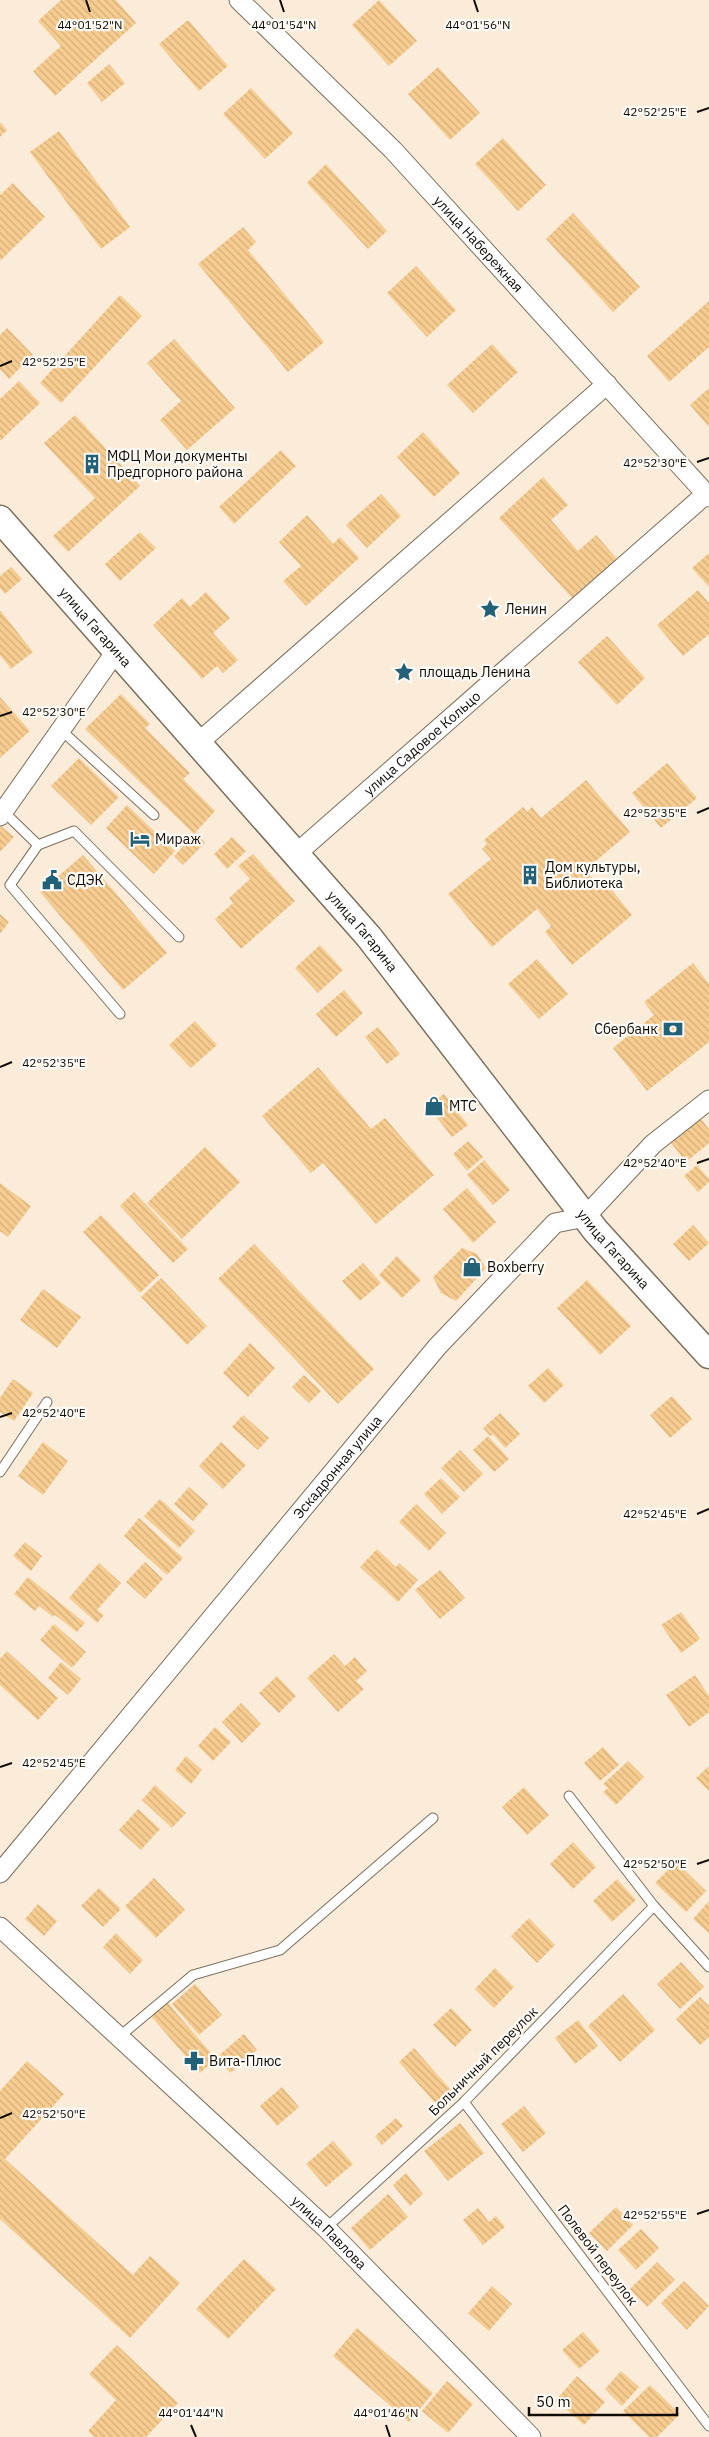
<svg xmlns="http://www.w3.org/2000/svg" width="709" height="2437" font-family="'IBM Plex Sans',sans-serif">
  <defs>
    <pattern id="building-back-hatch" width="6" height="6" patternUnits="userSpaceOnUse" patternTransform="scale(1.25)"><rect width="6" height="6" fill="#f7cc90"/><path d="M-1 5l2 2M0 0l6 6M5-1l2 2" fill="none" stroke="#d3ae7b"/></pattern>
  </defs>
  <rect width="100%" height="100%" fill="#fbecd9"/>
  <g fill="url(#building-back-hatch)">
    <polygon points="61,0 116,0 136,23 55,96 33,71 61,46 38,21"/>
    <polygon points="379,0 417,41 389,66 352,25"/>
    <polygon points="188,20 228,66 199,91 159,44"/>
    <polygon points="109,64 125,83 102,102 87,83"/>
    <polygon points="438,67 480,113 450,140 408,94"/>
    <polygon points="251,88 293,133 265,159 223,114"/>
    <polygon points="0,122 7,130 0,137"/>
    <polygon points="59,131 130,227 101,249 30,152"/>
    <polygon points="503,138 546,185 518,211 475,164"/>
    <polygon points="326,164 387,231 368,249 307,183"/>
    <polygon points="13,183 45,217 0,261 0,195"/>
    <polygon points="573,213 640,287 613,312 546,239"/>
    <polygon points="243,227 256,242 248,250 324,342 288,372 198,264"/>
    <polygon points="416,266 456,310 427,337 387,293"/>
    <polygon points="120,295 142,316 61,403 40,383"/>
    <polygon points="709,301 709,347 669,382 647,356"/>
    <polygon points="7,328 33,355 9,379 0,369 0,335"/>
    <polygon points="174,339 235,408 187,450 160,420 181,401 147,363"/>
    <polygon points="492,344 518,372 473,413 447,385"/>
    <polygon points="19,381 40,403 0,441 0,399"/>
    <polygon points="709,388 709,427 690,405"/>
    <polygon points="75,415 140,486 68,552 53,536 95,498 44,443"/>
    <polygon points="423,432 460,473 434,497 397,457"/>
    <polygon points="281,450 296,466 234,524 219,507"/>
    <polygon points="543,477 568,505 551,520 578,551 596,535 619,561 575,601 499,518"/>
    <polygon points="381,494 401,516 367,548 346,525"/>
    <polygon points="307,515 333,544 340,537 359,558 306,606 283,581 301,566 279,542"/>
    <polygon points="140,532 156,548 120,581 105,564"/>
    <polygon points="709,553 709,587 692,568"/>
    <polygon points="11,567 22,579 5,594 0,588 0,576"/>
    <polygon points="698,590 709,603 709,634 683,656 657,625"/>
    <polygon points="206,592 230,618 213,633 238,660 223,673 217,666 202,679 153,625 182,598 190,607"/>
    <polygon points="0,610 33,652 11,669 0,655"/>
    <polygon points="607,636 645,678 617,705 578,662"/>
    <polygon points="121,694 150,724 145,728 190,773 183,779 215,811 194,834 85,729"/>
    <polygon points="0,697 30,731 0,758"/>
    <polygon points="79,758 119,797 91,825 51,786"/>
    <polygon points="667,763 697,798 661,828 632,793"/>
    <polygon points="586,780 630,832 585,870 598,885 604,880 632,915 572,965 545,932 551,926 537,909 492,947 448,894 491,859 482,849 487,844 484,840 523,807 527,812 532,807 541,818"/>
    <polygon points="127,805 175,851 154,874 106,828"/>
    <polygon points="1,826 14,837 0,852 0,827"/>
    <polygon points="196,833 205,843 183,865 174,856"/>
    <polygon points="232,837 246,851 227,869 214,854"/>
    <polygon points="253,854 295,901 241,949 215,919 233,903 229,898 250,879 238,866"/>
    <polygon points="83,855 167,953 123,990 40,892"/>
    <polygon points="0,914 9,922 0,934"/>
    <polygon points="320,945 343,970 318,993 295,968"/>
    <polygon points="537,959 568,994 539,1019 508,984"/>
    <polygon points="693,963 709,984 709,1042 647,1091 613,1048 654,1015 644,1002"/>
    <polygon points="344,990 363,1013 336,1037 316,1014"/>
    <polygon points="195,1021 217,1045 191,1068 169,1045"/>
    <polygon points="378,1027 400,1054 387,1064 365,1037"/>
    <polygon points="318,1067 371,1129 385,1118 434,1175 376,1224 323,1163 311,1173 262,1116"/>
    <polygon points="444,1094 468,1125 452,1137 428,1106"/>
    <polygon points="698,1115 709,1129 709,1143 686,1162 668,1139"/>
    <polygon points="468,1141 483,1157 467,1171 453,1154"/>
    <polygon points="205,1147 240,1182 182,1239 147,1203"/>
    <polygon points="484,1160 510,1190 493,1205 467,1175"/>
    <polygon points="697,1165 709,1179 709,1182 698,1192 684,1176"/>
    <polygon points="0,1183 31,1206 8,1237 0,1231"/>
    <polygon points="467,1188 496,1222 473,1243 443,1209"/>
    <polygon points="134,1192 188,1249 173,1263 120,1206"/>
    <polygon points="101,1215 159,1275 140,1293 83,1232"/>
    <polygon points="693,1225 709,1243 689,1261 673,1244"/>
    <polygon points="254,1244 374,1369 338,1404 218,1279"/>
    <polygon points="462,1248 477,1254 486,1268 456,1301 441,1293 433,1277"/>
    <polygon points="397,1256 421,1280 402,1298 379,1275"/>
    <polygon points="363,1263 381,1283 360,1301 342,1281"/>
    <polygon points="161,1278 207,1326 187,1345 141,1297"/>
    <polygon points="587,1280 631,1326 600,1355 557,1308"/>
    <polygon points="43,1289 81,1317 57,1348 20,1320"/>
    <polygon points="250,1343 275,1368 248,1397 223,1373"/>
    <polygon points="548,1368 564,1385 544,1403 528,1386"/>
    <polygon points="304,1375 321,1391 309,1403 292,1387"/>
    <polygon points="13,1379 33,1393 14,1421 0,1412 0,1398"/>
    <polygon points="672,1396 692,1419 670,1438 650,1415"/>
    <polygon points="500,1413 520,1434 505,1448 493,1434 490,1436 483,1428"/>
    <polygon points="243,1415 269,1438 258,1450 232,1427"/>
    <polygon points="488,1436 509,1459 494,1472 473,1450"/>
    <polygon points="43,1442 68,1461 43,1495 18,1476"/>
    <polygon points="221,1442 246,1465 223,1489 199,1466"/>
    <polygon points="460,1450 483,1474 464,1492 441,1468"/>
    <polygon points="441,1478 460,1497 442,1514 424,1494"/>
    <polygon points="189,1487 208,1504 193,1521 174,1504"/>
    <polygon points="160,1499 195,1531 179,1548 144,1516"/>
    <polygon points="416,1504 446,1533 429,1551 399,1522"/>
    <polygon points="139,1518 183,1558 167,1575 124,1536"/>
    <polygon points="25,1542 42,1556 31,1571 13,1556"/>
    <polygon points="377,1549 396,1567 399,1563 418,1580 398,1602 360,1567"/>
    <polygon points="145,1562 163,1579 145,1599 126,1582"/>
    <polygon points="99,1563 121,1583 97,1610 104,1615 97,1623 69,1598"/>
    <polygon points="440,1570 465,1598 440,1619 415,1590"/>
    <polygon points="28,1577 85,1623 77,1632 55,1615 53,1617 39,1606 35,1611 14,1594"/>
    <polygon points="681,1612 700,1639 681,1653 661,1625"/>
    <polygon points="54,1624 86,1652 72,1668 40,1640"/>
    <polygon points="7,1651 58,1698 38,1720 0,1685 0,1659"/>
    <polygon points="334,1654 345,1666 355,1657 367,1671 356,1681 364,1689 338,1712 307,1678"/>
    <polygon points="61,1662 81,1679 68,1695 48,1678"/>
    <polygon points="695,1675 709,1696 709,1712 689,1727 666,1695"/>
    <polygon points="277,1676 296,1696 279,1713 259,1693"/>
    <polygon points="241,1703 261,1724 242,1743 222,1722"/>
    <polygon points="215,1727 231,1742 213,1761 198,1746"/>
    <polygon points="603,1747 619,1765 600,1781 584,1763"/>
    <polygon points="186,1756 202,1770 191,1784 175,1770"/>
    <polygon points="628,1761 644,1777 616,1805 603,1792 608,1788 603,1784"/>
    <polygon points="709,1766 709,1791 696,1778"/>
    <polygon points="155,1785 186,1813 172,1828 142,1800"/>
    <polygon points="524,1787 549,1815 527,1835 502,1807"/>
    <polygon points="138,1809 160,1829 141,1850 119,1830"/>
    <polygon points="573,1842 596,1867 573,1889 550,1864"/>
    <polygon points="676,1862 706,1891 686,1912 655,1883"/>
    <polygon points="154,1878 185,1910 156,1938 125,1906"/>
    <polygon points="617,1879 636,1900 612,1922 593,1901"/>
    <polygon points="99,1888 121,1909 103,1927 81,1906"/>
    <polygon points="709,1901 709,1933 693,1919"/>
    <polygon points="38,1904 57,1921 44,1936 25,1919"/>
    <polygon points="529,1918 555,1945 537,1963 511,1936"/>
    <polygon points="116,1933 143,1960 130,1974 103,1947"/>
    <polygon points="681,1962 704,1987 680,2009 657,1984"/>
    <polygon points="495,1968 514,1987 494,2008 475,1989"/>
    <polygon points="195,1984 222,2015 199,2035 172,2004"/>
    <polygon points="623,1994 655,2030 620,2062 588,2026"/>
    <polygon points="700,1997 709,2006 709,2037 700,2045 676,2019"/>
    <polygon points="167,2002 216,2059 200,2073 151,2016"/>
    <polygon points="451,2008 472,2030 455,2047 433,2025"/>
    <polygon points="578,2020 598,2046 575,2064 555,2038"/>
    <polygon points="244,2034 257,2050 230,2073 217,2057"/>
    <polygon points="414,2048 451,2090 436,2104 399,2062"/>
    <polygon points="27,2061 64,2094 5,2159 133,2275 150,2256 180,2283 130,2338 0,2219 0,2091"/>
    <polygon points="282,2087 299,2107 277,2126 260,2106"/>
    <polygon points="524,2106 546,2133 523,2152 501,2124"/>
    <polygon points="396,2118 403,2126 382,2145 375,2136"/>
    <polygon points="460,2123 484,2153 448,2181 424,2151"/>
    <polygon points="333,2141 353,2164 326,2187 306,2164"/>
    <polygon points="406,2173 423,2194 410,2206 393,2185"/>
    <polygon points="388,2194 408,2217 370,2250 351,2228"/>
    <polygon points="616,2207 633,2225 607,2251 589,2233"/>
    <polygon points="478,2208 489,2222 496,2216 505,2227 483,2245 463,2220"/>
    <polygon points="641,2229 659,2248 636,2270 618,2250"/>
    <polygon points="244,2259 276,2289 228,2339 196,2309"/>
    <polygon points="657,2262 675,2280 647,2307 630,2289"/>
    <polygon points="684,2281 709,2306 687,2330 661,2303"/>
    <polygon points="492,2286 512,2304 489,2331 468,2313"/>
    <polygon points="357,2328 433,2393 409,2422 333,2356"/>
    <polygon points="583,2332 600,2351 579,2369 562,2350"/>
    <polygon points="117,2345 178,2403 146,2437 94,2437 88,2431 116,2400 89,2374"/>
    <polygon points="621,2371 639,2387 622,2406 605,2389"/>
    <polygon points="577,2376 605,2402 584,2425 556,2400"/>
    <polygon points="447,2381 473,2404 448,2433 422,2411"/>
    <polygon points="650,2385 680,2414 657,2437 649,2437 623,2411"/>
  </g>
  <g fill="none" stroke-linecap="round" stroke-linejoin="round">
    <defs>
      <g id="lane">
        <polyline points="61,730 154,815"/>
        <polyline points="3,811 38,845 10,885 120,1014"/>
        <polyline points="38,845 74,831 179,937"/>
        <polyline points="0,1472 47,1402"/>
        <polyline points="569,1796 654,1906 709,1967"/>
        <polyline points="119,2037 193,1975 280,1950 433,1818"/>
        <polyline points="464,2102 709,2426"/>
        <polyline points="326,2228 464,2102 654,1906"/>
      </g>
      <g id="street">
        <path id="s1" d="M239 0 393 150 709 497"/>
        <polyline points="198,743 607,384"/>
        <polyline points="0,816 117,650"/>
        <path id="s2" d="M296 854 706 494"/>
        <path id="s3" d="M0 1873 437 1347 555 1223 585 1217 653 1144 709 1100"/>
        <path id="s4" d="M0 1927 326 2228 531 2437"/>
      </g>
      <g id="secondary">
        <path id="s5" d="M0 519 369 937 596 1231 709 1355"/>
      </g>
    </defs>
    <use href="#lane" stroke="#7a6e5d" stroke-width="11"/>
    <use href="#street" stroke="#7a6e5d" stroke-width="21"/>
    <use href="#secondary" stroke="#7a6e5d" stroke-width="29"/>
    <use href="#lane" stroke="#fff" stroke-width="9"/>
    <use href="#street" stroke="#fff" stroke-width="19"/>
    <use href="#secondary" stroke="#fff" stroke-width="26"/>
  </g>
  <path fill="none" stroke="#100b06" stroke-width="2" d="M86 0 90 12M280 0 284 12M474 0 478 12M697 112 709 108M0 366 12 361M697 462 709 458M0 716 12 712M697 813 709 808M0 1067 12 1062M697 1163 709 1159M0 1417 12 1413M697 1514 709 1509M0 1767 12 1763M697 1864 709 1860M0 2118 12 2113M697 2214 709 2210M191 2425 196 2437M386 2425 390 2437"/>
  <defs>
    <symbol id="building-bare" viewBox="-9 -9 18 18"><path d="M-4-6H4V6H1V3H-1V6H-4ZM-2.5-4.3h1.7v1.8h-1.7ZM.8-4.3h1.7v1.8H.8ZM-2.5-1h1.7V.8h-1.7ZM.8-1h1.7V.8H.8Z" fill="#226177" stroke="#fefbf7" stroke-width="2.5" paint-order="stroke"/></symbol>
    <symbol id="sight-bare" viewBox="-9 -9 18 18"><path d="M0-6L1.8-2.2L6-1.7L2.9 1.2L3.7 5.4L0 3.3L-3.7 5.4L-2.9 1.2L-6-1.7L-1.8-2.2Z" fill="#226177" stroke="#fefbf7" stroke-width="2.5" paint-order="stroke"/></symbol>
    <symbol id="hotel-bare" viewBox="-9 -9 18 18"><path d="M-6-4.5h1.5V1H6V5H4.5V3h-9V5H-6ZM-4 0a1.8 1.8 0 1 1 3.6 0ZM.5 0V-2.5h3Q6-2.5 6 0Z" fill="#226177" stroke="#fefbf7" stroke-width="2.5" paint-order="stroke"/></symbol>
    <symbol id="civic-bare" viewBox="-9 -9 18 18"><path d="M-.6-6.5H3V-4.5H.6V-3L4-1V1h2V6H-6V1h2V-1L-.6-3ZM-1.2 2.5V6h2.4V2.5Z" fill="#226177" stroke="#fefbf7" stroke-width="2.5" paint-order="stroke"/></symbol>
    <symbol id="bank-bare" viewBox="-9 -9 18 18"><path d="M-6-4H6V4H-6ZM0-2.3a2.3 2.3 0 1 0 0 4.6a2.3 2.3 0 1 0 0-4.6Z" fill="#226177" stroke="#fefbf7" stroke-width="2.5" paint-order="stroke"/></symbol>
    <symbol id="shop-bare" viewBox="-9 -9 18 18"><path d="M-5-2.5h2.3a2.7 3.5 0 0 1 5.4 0H5L5.5 6h-11ZM-1.5-2.5h3a1.5 2.3 0 0 0-3 0Z" fill="#226177" stroke="#fefbf7" stroke-width="2.5" paint-order="stroke"/></symbol>
    <symbol id="pharmacy-bare" viewBox="-9 -9 18 18"><path d="M-2-6h4v4h4v4h-4v4h-4v-4h-4v-4h4Z" fill="#226177" stroke="#fefbf7" stroke-width="2.5" paint-order="stroke"/></symbol>
  </defs>
  <g fill-rule="evenodd">
    <use href="#building-bare" x="78" y="450" width="28" height="28"/>
    <use href="#sight-bare" x="476" y="595" width="28" height="28"/>
    <use href="#sight-bare" x="390" y="658" width="28" height="28"/>
    <use href="#hotel-bare" x="126" y="825" width="28" height="28"/>
    <use href="#building-bare" x="516" y="861" width="28" height="28"/>
    <use href="#civic-bare" x="38" y="866" width="28" height="28"/>
    <use href="#bank-bare" x="659" y="1015" width="28" height="28"/>
    <use href="#shop-bare" x="420" y="1092" width="28" height="28"/>
    <use href="#shop-bare" x="458" y="1253" width="28" height="28"/>
    <use href="#pharmacy-bare" x="180" y="2047" width="28" height="28"/>
  </g>
  <g text-anchor="middle" stroke-width="4.5" stroke-linejoin="round" paint-order="stroke">
    <g font-size="14" fill="#100b06" stroke="#fefbf7">
      <text dy="5" stroke="none"><textPath href="#s1" startOffset="342">улица Набережная</textPath></text>
      <text dy="5" stroke="none"><textPath href="#s5" startOffset="144">улица Гагарина</textPath></text>
      <text dy="5" stroke="none"><textPath href="#s2" startOffset="168">улица Садовое Кольцо</textPath></text>
      <text dy="5" stroke="none"><textPath href="#s5" startOffset="549">улица Гагарина</textPath></text>
      <text dy="5" stroke="none"><textPath href="#s5" startOffset="954">улица Гагарина</textPath></text>
      <text dy="5" stroke="none"><textPath href="#s3" startOffset="528">Эскадронная улица</textPath></text>
      <text transform="translate(483 2061) rotate(-45)" y="5">Больничный переулок</text>
      <text dy="5" stroke="none"><textPath href="#s4" startOffset="449">улица Павлова</textPath></text>
      <text transform="translate(598 2255) rotate(53)" y="5">Полевой переулок</text>
    </g>
    <g font-size="14" fill="#100b06" stroke="#fefbf7" text-anchor="start">
      <text x="107" y="461">МФЦ Мои документы<tspan x="107" dy="16">Предгорного района</tspan></text>
      <text x="505" y="614">Ленин</text>
      <text x="419" y="677">площадь Ленина</text>
      <text x="155" y="844">Мираж</text>
      <text x="545" y="872">Дом культуры,<tspan x="545" dy="16">Библиотека</tspan></text>
      <text x="67" y="885">СДЭК</text>
      <text x="658" y="1034" text-anchor="end">Сбербанк</text>
      <text x="449" y="1111">МТС</text>
      <text x="487" y="1272">Boxberry</text>
      <text x="209" y="2066">Вита-Плюс</text>
    </g>
  </g>
  <g font-size="12" text-anchor="middle" fill="#100b06" stroke="#fefbf7" stroke-width="4.5" stroke-linejoin="round" paint-order="stroke">
    <text x="90" y="29">44°01'52"N</text>
    <text x="284" y="29">44°01'54"N</text>
    <text x="478" y="29">44°01'56"N</text>
    <text x="655" y="116">42°52'25"E</text>
    <text x="54" y="366">42°52'25"E</text>
    <text x="655" y="467">42°52'30"E</text>
    <text x="54" y="716">42°52'30"E</text>
    <text x="655" y="817">42°52'35"E</text>
    <text x="54" y="1067">42°52'35"E</text>
    <text x="655" y="1167">42°52'40"E</text>
    <text x="54" y="1417">42°52'40"E</text>
    <text x="655" y="1518">42°52'45"E</text>
    <text x="54" y="1767">42°52'45"E</text>
    <text x="655" y="1868">42°52'50"E</text>
    <text x="54" y="2118">42°52'50"E</text>
    <text x="655" y="2219">42°52'55"E</text>
    <text x="191" y="2417">44°01'44"N</text>
    <text x="386" y="2417">44°01'46"N</text>
  </g>
  <path d="M529 2407v8h148v-8" fill="none" stroke="#100b06" stroke-width="2.5"/>
  <text x="536" y="2407" font-size="15" fill="#100b06" stroke="#fefbf7" stroke-width="4" paint-order="stroke">50 m</text>
</svg>
